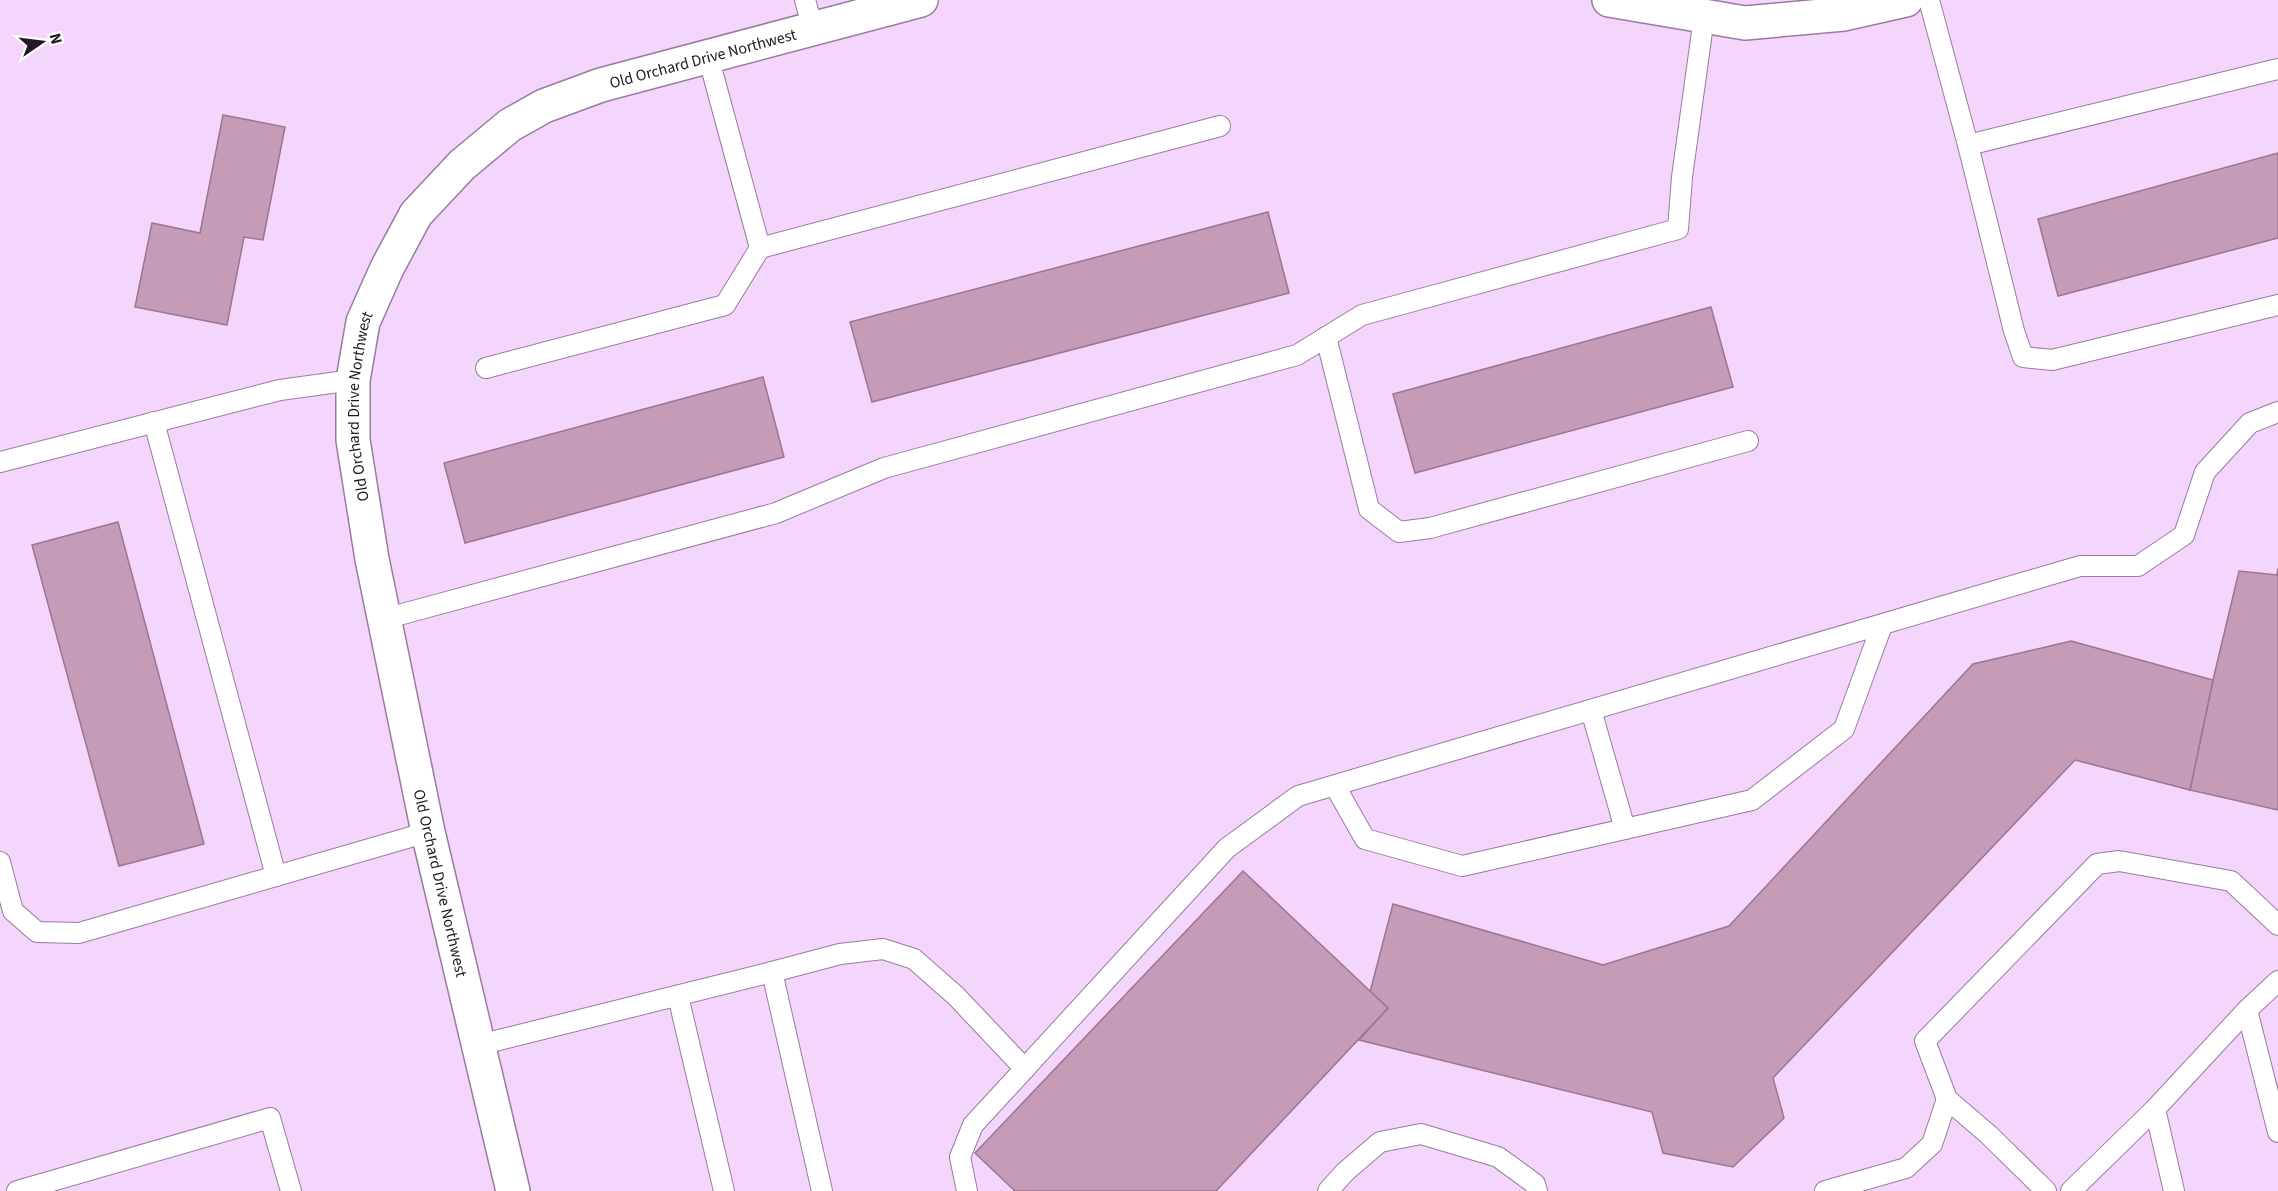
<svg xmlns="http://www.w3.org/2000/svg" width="2278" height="1191" font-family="'Source Sans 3',sans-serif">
  <rect width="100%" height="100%" fill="#f4d6fc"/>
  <g fill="#c59cb7" stroke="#9d7590" stroke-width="1.5">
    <polygon points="223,115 285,127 263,240 244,237 227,325 135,307 152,223 200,233"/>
    <polygon points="2278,153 2278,238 2058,296 2038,219"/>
    <polygon points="1268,212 1289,293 872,402 850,322"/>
    <polygon points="1711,307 1733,387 1415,473 1393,394"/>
    <polygon points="763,377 784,457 465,543 444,463"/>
    <polygon points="118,522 204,844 119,866 32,545"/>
    <polygon points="2278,568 2278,810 2190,790 2213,680 2239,571 2277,575"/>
    <polygon points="2071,641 2213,680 2190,790 2075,760 1773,1078 1784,1118 1733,1167 1663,1153 1652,1112 1359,1040 1388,1008 1370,992 1393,904 1603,965 1729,926 1973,664"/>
    <polygon points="1243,871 1388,1008 1216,1191 1015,1191 975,1153"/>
  </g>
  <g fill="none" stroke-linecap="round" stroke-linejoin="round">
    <defs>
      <g id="service">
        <polyline points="805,0 813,29"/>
        <polyline points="1929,0 1968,145 2014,331 2023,357 2052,360 2278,305"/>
        <polyline points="708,56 760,248 1220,126"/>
        <polyline points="1968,145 2278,69"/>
        <polyline points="1326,337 1369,509 1399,532 1430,528 1748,441"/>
        <polyline points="486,368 725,305 760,248"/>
        <polyline points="154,422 276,876"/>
        <polyline points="0,462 280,390 353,380"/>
        <polyline points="384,619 776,513 884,468 1297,355 1362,315 1678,229 1682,177 1704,17"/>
        <polyline points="1591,710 1625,829"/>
        <polyline points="1335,786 1365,839 1462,866 1752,800 1844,729 1882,625"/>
        <polyline points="0,862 13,911 37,932 79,933 428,832"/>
        <polyline points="772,972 840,954 883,949 914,959 956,996 1025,1069"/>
        <polyline points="678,996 724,1191"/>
        <polyline points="2247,1010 2278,1132"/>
        <polyline points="479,1045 772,972 822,1191"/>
        <polyline points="2155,1109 2174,1191"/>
        <polyline points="17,1191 270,1118 291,1191"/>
        <polyline points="967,1191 960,1157 973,1125 1227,848 1298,796 2080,566 2138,566 2184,535 2205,472 2250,423 2278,412"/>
        <polyline points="1328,1191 1345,1172 1380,1142 1421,1134 1498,1157 1535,1184 1537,1191"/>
        <polyline points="1825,1191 1906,1168 1932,1144 1947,1099"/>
        <polyline points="2046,1191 1989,1135 1947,1099 1925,1041 2097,864 2119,861 2231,881 2278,925"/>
        <polyline points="2071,1191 2155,1109 2247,1010 2278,981"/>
      </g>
      <g id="tertiary">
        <polyline points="1609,0 1745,23 1844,14 1906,0"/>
        <path id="s1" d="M513 1191 428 832 372 559 353 440V380L363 322 387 268 416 214 462 165 510 125 544 106 601 85 921 0"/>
      </g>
    </defs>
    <use href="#service" stroke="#987c9f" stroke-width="22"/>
    <use href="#tertiary" stroke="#987c9f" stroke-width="36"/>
    <use href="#service" stroke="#fff" stroke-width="20"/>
    <use href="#tertiary" stroke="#fff" stroke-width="33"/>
  </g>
  <g text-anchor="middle" stroke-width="6" stroke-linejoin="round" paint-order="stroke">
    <g font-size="16" fill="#221725" stroke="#fff">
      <text dy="6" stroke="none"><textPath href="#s1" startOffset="1342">Old Orchard Drive Northwest</textPath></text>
      <text dy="6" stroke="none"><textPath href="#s1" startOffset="802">Old Orchard Drive Northwest</textPath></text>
      <text transform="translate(441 883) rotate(77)" y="6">Old Orchard Drive Northwest</text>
    </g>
  </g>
  <g transform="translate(42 42) rotate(76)" stroke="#ffffff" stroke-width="4.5" paint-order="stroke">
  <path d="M0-4.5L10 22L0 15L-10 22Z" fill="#221725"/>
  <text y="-9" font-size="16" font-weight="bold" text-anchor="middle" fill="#221725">N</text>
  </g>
</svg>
